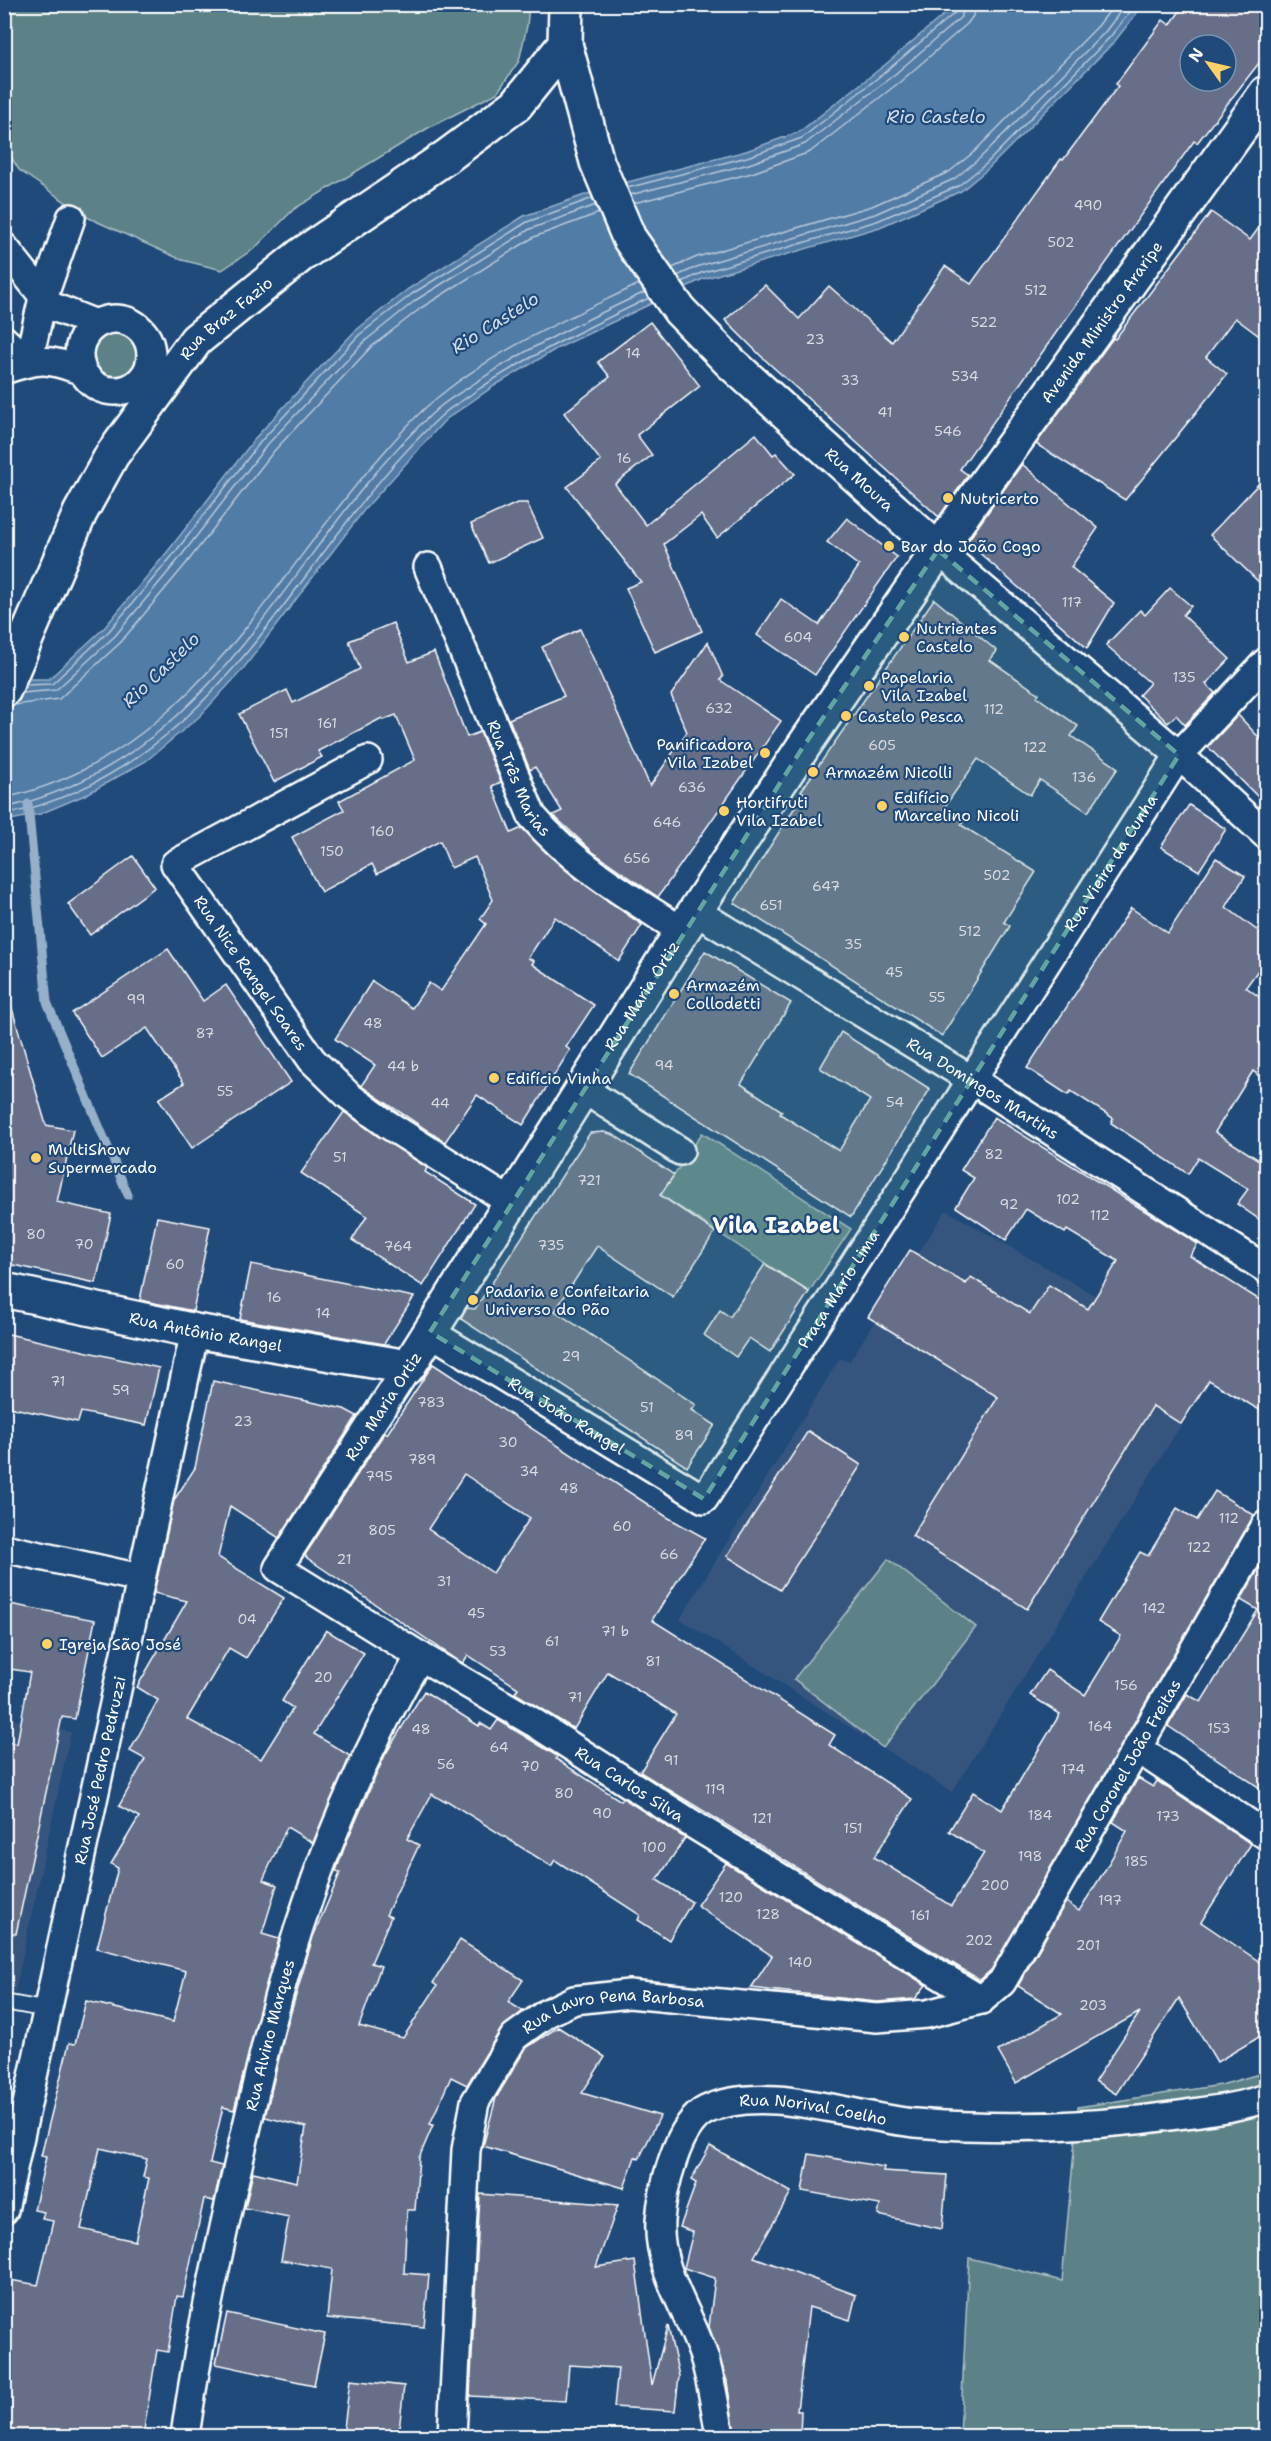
<svg xmlns="http://www.w3.org/2000/svg" width="1271" height="2441" font-family="'Shantell Sans',sans-serif">
  <rect width="100%" height="100%" fill="#1f4a7a"/>
  <filter id="ink" filterUnits="userSpaceOnUse"><feTurbulence type="fractalNoise" baseFrequency=".0167" numOctaves="2"/><feDisplacementMap in="SourceGraphic" scale="12" xChannelSelector="R" yChannelSelector="G"/><feConvolveMatrix kernelMatrix="1 2 1 2 8 2 1 2 1" color-interpolation-filters="sRGB"/></filter>
  <g filter="url(#ink)">
    <g fill="#34557e">
      <polygon points="946,1210 1129,1315 1215,1371 952,1792 680,1619 840,1358 849,1362"/>
      <polygon points="5,1718 71,1732 15,1992 5,1990"/>
    </g>
    <g fill="#5b8288" stroke="#adc0c4" stroke-width="1.5">
      <polygon points="5,5 529,5 527,26 519,61 497,93 428,128 294,209 255,248 222,270 182,260 89,218 19,170 5,147"/>
      <circle cx="115" cy="355" r="21"/>
      <polygon points="702,1133 851,1229 809,1292 661,1195"/>
      <polygon points="888,1559 976,1627 883,1748 794,1679"/>
      <polygon points="1266,2072 1266,2436 960,2436 969,2258 1062,2281 1078,2107 1221,2085"/>
    </g>
    <polygon fill="#517ba6" stroke="#97b0ca" stroke-width="1.5" points="955,5 1143,5 1115,41 989,168 961,191 880,227 703,279 556,349 494,386 445,420 364,510 243,669 200,716 146,761 85,795 40,814 5,821 4,684 19,679 49,679 105,627 168,551 257,436 314,374 355,331 408,289 524,216 605,188 746,151 799,132 886,64"/>
    <g fill="none" stroke-linecap="round" stroke-linejoin="round">
      <g stroke="#b9cadb" stroke-width="1.5">
        <polyline points="627,188 747,157 802,138 890,68 957,11 959,4"/>
        <polyline points="630,195 749,164 805,144 895,74 961,17 966,4"/>
        <polyline points="634,203 752,173 810,152 901,81 967,24 973,16 975,4"/>
        <polyline points="672,268 697,257 872,206 949,172 974,152 1098,26 1115,4"/>
        <polyline points="677,276 699,266 875,214 954,179 980,158 1105,32 1126,4"/>
        <polyline points="682,282 701,273 877,221 958,186 986,164 1110,37 1136,4"/>
        <polyline points="26,685 52,684 109,631 173,555 262,440 359,335 412,294 527,222 593,198"/>
        <polyline points="22,693 56,690 115,636 178,560 267,445 365,341 416,300 530,229 596,205"/>
        <polyline points="14,705 59,699 120,643 185,565 274,451 371,347 421,308 534,237 599,213"/>
        <path d="M4 798C183 759 263 593 372 466 391 445 409 421 431 403 491 351 569 318 639 284"/>
        <path d="M4 808C223 759 286 545 436 410 446 401 458 394 469 387 524 349 584 321 645 292"/>
        <path d="M4 815C225 767 291 555 440 417 450 407 463 401 473 393 529 355 589 327 649 298"/>
      </g>
      <polyline stroke="#97b0ca" stroke-width="9" points="28,804 47,1002 128,1195"/>
    </g>
    <g fill="#666e88" stroke="#fff" stroke-width="1.5" fill-rule="evenodd">
      <path d="M1185 4H1266V54L1197 143 1194 141 1058 330 960 469 968 475 939 517 763 358 725 320 765 285 799 319 829 286 892 342 945 266 971 284 1061 159 1063 160 1118 86 1116 84 1163 20 1170 25ZM1190 45H1226V81H1190Z"/>
      <polygon points="1211,212 1250,240 1266,218 1266,341 1235,318 1206,357 1227,374 1125,500 1036,444 1113,338 1115,339"/>
      <polygon points="650,322 700,386 637,435 652,455 615,484 646,525 756,434 773,455 776,453 795,474 717,538 701,515 664,544 702,631 655,652 626,588 641,582 567,487 601,461 564,413 610,377 598,362"/>
      <polygon points="1022,464 1098,528 1071,567 1114,603 1087,648 967,542"/>
      <polygon points="1266,476 1266,589 1210,535"/>
      <polygon points="517,503 527,503 543,538 489,563 471,524"/>
      <polygon points="847,518 897,557 815,675 757,635 781,599 819,625 859,566 827,542"/>
      <polygon points="1170,588 1191,606 1183,615 1230,659 1206,684 1215,693 1185,725 1176,715 1168,723 1139,695 1150,683 1106,645 1140,610 1145,615"/>
      <polygon points="934,599 997,651 990,660 1039,694 1037,697 1078,726 1071,736 1118,768 1088,812 1040,780 1030,795 978,759 943,809 963,822 961,825 1036,872 1004,922 1010,926 942,1036 734,903 804,793 801,791"/>
      <polygon points="393,623 409,662 434,652 467,737 480,732 501,782 492,786 511,833 522,828 574,877 642,925 619,961 555,917 528,958 534,961 532,964 594,1005 566,1047 570,1050 523,1125 477,1095 445,1142 361,1086 375,1065 335,1039 372,981 412,1008 429,983 441,991 486,924 480,919 493,900 475,857 451,868 440,841 377,874 372,864 321,892 292,837 344,810 339,801 415,760 396,715 383,720 382,718 318,751 322,757 274,782 239,714 287,690 293,703 360,669 349,641"/>
      <polygon points="580,629 650,786 687,732 671,695 708,642 723,677 720,680 781,721 658,897 593,852 553,815 562,811 535,767 530,770 509,719 564,696 542,647"/>
      <polygon points="1238,715 1266,745 1266,805 1208,747"/>
      <polygon points="1189,805 1226,829 1199,871 1161,847"/>
      <polygon points="133,856 155,887 90,935 68,904"/>
      <polygon points="1216,858 1245,876 1226,907 1266,937 1266,959 1246,987 1266,1002 1266,1082 1253,1071 1215,1132 1265,1164 1266,1162 1266,1224 1237,1204 1248,1189 1198,1158 1188,1174 1111,1123 1113,1118 1071,1091 1068,1095 1027,1068 1131,908 1168,933"/>
      <polygon points="168,949 203,1001 226,985 291,1082 192,1148 159,1099 184,1083 147,1028 102,1058 72,1013"/>
      <polygon points="705,951 791,1003 741,1084 782,1111 780,1114 839,1151 870,1100 820,1068 841,1032 930,1089 851,1217 629,1074"/>
      <polygon points="11,1005 46,1125 73,1130 57,1202 111,1214 96,1283 4,1263 4,1006"/>
      <polygon points="344,1112 427,1168 425,1172 475,1204 423,1286 352,1240 367,1216 301,1173"/>
      <polygon points="994,1117 1198,1244 1190,1256 1266,1304 1266,1414 1209,1380 1181,1424 1153,1406 1027,1609 912,1536 998,1397 868,1317 910,1250 966,1284 971,1277 1030,1314 1049,1285 1088,1309 1118,1261 1067,1230 1065,1233 1026,1209 1006,1240 956,1207 974,1178 961,1170"/>
      <polygon points="604,1132 614,1135 674,1175 660,1195 715,1232 673,1297 597,1246 555,1311 696,1405 692,1410 715,1425 687,1467 461,1319 467,1308 475,1309 590,1133"/>
      <polygon points="157,1217 210,1227 193,1311 140,1300"/>
      <polygon points="251,1264 414,1297 384,1344 240,1319"/>
      <polygon points="765,1264 809,1292 770,1352 749,1338 736,1357 704,1335 720,1310 730,1317"/>
      <polygon points="4,1333 159,1368 146,1425 81,1412 78,1422 4,1406"/>
      <path d="M433 1364 667 1517 705 1538 652 1620 835 1735 829 1745 912 1799 874 1857 951 1906 984 1853 949 1831 973 1792 1002 1810 1022 1777 1060 1714 1030 1695 1047 1670 1085 1695 1121 1636 1098 1622 1140 1552 1148 1556 1177 1508 1197 1520 1215 1491 1254 1515 992 1969 980 1980 640 1772 676 1714 608 1672 574 1729 515 1693 518 1688 468 1655 463 1663 459 1661 307 1558 305 1555 385 1432 387 1434ZM464 1474 530 1518 493 1573 428 1529Z"/>
      <path d="M213 1381 344 1409 357 1416 279 1538 230 1506 218 1557 284 1598 246 1658 229 1648 187 1719 261 1759 293 1708 282 1701 326 1630 364 1653 314 1734 350 1756 313 1843 287 1827 263 1880 277 1885 262 1934 279 1939 234 2110 223 2107 210 2163 222 2166 214 2201 204 2199 183 2297 177 2296 168 2352 157 2350 143 2436H4V2279L38 2285 53 2221 42 2219 44 2212 34 2210 46 2157 41 2156 69 2043 75 2044 86 2001 173 2022 186 1971 97 1948 118 1868 111 1864 139 1817 119 1806 145 1759 130 1751 158 1700 137 1687 187 1601 154 1593 174 1500 195 1468ZM100 2148 147 2159 143 2177 149 2178 135 2241 81 2229Z"/>
      <polygon points="808,1431 861,1465 780,1590 727,1556"/>
      <polygon points="1266,1556 1266,1792 1168,1726 1187,1694 1201,1702 1258,1610 1241,1600"/>
      <polygon points="4,1603 95,1620 75,1719 62,1717 16,1934 4,1932 4,1741 17,1744 30,1672 4,1668"/>
      <polygon points="424,1691 479,1726 480,1723 491,1730 498,1720 557,1756 556,1759 621,1801 623,1798 685,1838 657,1880 692,1902 669,1940 638,1920 640,1915 555,1860 551,1866 446,1800 445,1802 432,1794 407,1839 419,1845 386,1915 391,1917 371,1963 381,1966 359,2026 403,2038 437,1986 433,1983 460,1940 523,1980 508,2002 523,2011 501,2029 467,2085 451,2077 430,2124 433,2125 419,2158 415,2210 407,2210 404,2273 429,2275 424,2327 327,2318 332,2269 281,2260 289,2217 245,2208 253,2172 297,2182 306,2127 265,2117 285,2033 313,1937 340,1873 336,1871 346,1843 385,1755"/>
      <polygon points="1138,1778 1153,1787 1157,1781 1251,1844 1201,1922 1257,1960 1266,1970 1266,2033 1217,2062 1179,1998 1116,2094 1095,2081 1140,2012 1016,2083 998,2051 1062,2014 1018,1986 1066,1902 1079,1911 1105,1870 1127,1831 1113,1822"/>
      <polygon points="726,1863 926,1985 915,1999 877,2002 751,1988 772,1956 697,1905"/>
      <polygon points="558,2027 605,2057 582,2093 660,2116 639,2159 635,2157 624,2188 483,2146 496,2098 526,2048"/>
      <polygon points="710,2146 791,2192 754,2257 856,2295 850,2320 809,2307 797,2411 801,2411 800,2436 735,2436 727,2381 709,2327 715,2278 684,2268 693,2232 680,2227 696,2183 691,2180"/>
      <polygon points="809,2154 884,2167 883,2171 947,2175 942,2229 878,2215 880,2205 802,2191"/>
      <polygon points="480,2194 618,2205 596,2267 635,2261 652,2385 668,2326 679,2376 675,2411 614,2407 618,2368 569,2365 566,2401 470,2396"/>
      <polygon points="227,2313 325,2334 314,2385 216,2364"/>
      <polygon points="350,2380 404,2386 399,2430 391,2429 390,2436 343,2436"/>
    </g>
    <g fill="none" stroke-linecap="round" stroke-linejoin="round">
      <defs>
        <polyline id="service" points="4,2002 48,2010"/>
        <g id="minor">
          <polyline points="4,247 51,306 96,324"/>
          <circle cx="115" cy="355" r="36"/>
          <polyline points="4,340 28,362 43,298 71,218"/>
          <path d="M4 370C40 358 47 358 82 371"/>
          <polyline points="938,550 1179,755 1266,835"/>
          <path id="s1" d="M428 567 532 816C574 865 628 896 682 931"/>
          <path id="s2" d="M368 760 175 864 312 1060 349 1096 387 1124 512 1203"/>
          <path id="s3" d="M695 911 972 1080 1266 1269"/>
          <polyline points="583,1089 680,1151"/>
          <path id="s4" d="M430 1332 704 1499 1179 755 1266 662"/>
          <path id="s5" d="M408 1367 278 1568 420 1656 533 1722 694 1825 981 2000"/>
          <polyline points="4,1548 140,1578"/>
          <polyline points="1138,1749 1266,1835"/>
          <path id="s6" d="M4 2210 195 1331"/>
          <path id="s7" d="M185 2436C198 2344 218 2253 239 2161 249 2117 259 2073 270 2029 302 1900 353 1771 420 1656"/>
          <path id="s8" d="M452 2436 466 2150 475 2102 514 2037 547 2013 574 2000 629 1994 877 2018 927 2014 981 2000 1002 1982 1266 1525"/>
          <path id="s9" d="M720 2436C716 2411 712 2385 705 2360 691 2314 657 2271 660 2221 662 2191 677 2124 706 2110 765 2082 855 2118 915 2123 1004 2130 1098 2127 1186 2114 1213 2110 1240 2107 1266 2098"/>
        </g>
        <g id="tertiary">
          <path id="s10" d="M565 44 597 162 629 238 680 311 731 363 938 550"/>
        </g>
        <g id="secondary">
          <path id="s11" d="M4 690 80 513 112 455 196 340 301 255 446 157 516 105 565 44 566 4"/>
          <path id="s12" d="M4 1290 195 1331 408 1367 682 931 803 747 971 503 1266 93"/>
        </g>
      </defs>
      <use href="#service" stroke="#fff" stroke-width="18"/>
      <use href="#minor" stroke="#fff" stroke-width="32"/>
      <use href="#tertiary" stroke="#fff" stroke-width="38"/>
      <use href="#secondary" stroke="#fff" stroke-width="38"/>
      <use href="#service" stroke="#1f4a7a" stroke-width="14"/>
      <use href="#minor" stroke="#1f4a7a" stroke-width="27"/>
      <use href="#tertiary" stroke="#1f4a7a" stroke-width="33"/>
      <use href="#secondary" stroke="#1f4a7a" stroke-width="33"/>
    </g>
  </g>
  <path fill="#63a6a1" fill-opacity="0.2" stroke="#63a6a1" stroke-width="4.5" stroke-dasharray="12 8" stroke-linejoin="round" d="M938 550 1179 755 704 1499 430 1332 803 747Z"/>
  <g fill="#ffd166" stroke="#1f4a7a" stroke-width="2">
    <circle cx="948" cy="498" r="6"/>
    <circle cx="889" cy="546" r="6"/>
    <circle cx="904" cy="637" r="6"/>
    <circle cx="869" cy="686" r="6"/>
    <circle cx="846" cy="716" r="6"/>
    <circle cx="765" cy="753" r="6"/>
    <circle cx="813" cy="772" r="6"/>
    <circle cx="882" cy="806" r="6"/>
    <circle cx="724" cy="811" r="6"/>
    <circle cx="674" cy="994" r="6"/>
    <circle cx="494" cy="1078" r="6"/>
    <circle cx="36" cy="1158" r="6"/>
    <circle cx="473" cy="1300" r="6"/>
    <circle cx="47" cy="1644" r="6"/>
  </g>
  <g text-anchor="middle" stroke-width="4.5" stroke-linejoin="round" paint-order="stroke">
    <g font-size="14" fill="#d9dbe1">
      <text x="1088" y="210">490</text>
      <text x="1061" y="247">502</text>
      <text x="1036" y="295">512</text>
      <text x="984" y="327">522</text>
      <text x="815" y="344">23</text>
      <text x="633" y="358">14</text>
      <text x="965" y="381">534</text>
      <text x="850" y="385">33</text>
      <text x="885" y="417">41</text>
      <text x="948" y="436">546</text>
      <text x="624" y="463">16</text>
      <text x="1072" y="607">117</text>
      <text x="798" y="642">604</text>
      <text x="1184" y="682">135</text>
      <text x="719" y="713">632</text>
      <text x="994" y="714">112</text>
      <text x="327" y="728">161</text>
      <text x="279" y="738">151</text>
      <text x="882" y="750">605</text>
      <text x="1035" y="752">122</text>
      <text x="1084" y="782">136</text>
      <text x="692" y="792">636</text>
      <text x="667" y="827">646</text>
      <text x="382" y="836">160</text>
      <text x="332" y="856">150</text>
      <text x="637" y="863">656</text>
      <text x="997" y="880">502</text>
      <text x="826" y="891">647</text>
      <text x="771" y="910">651</text>
      <text x="970" y="936">512</text>
      <text x="853" y="949">35</text>
      <text x="894" y="977">45</text>
      <text x="937" y="1002">55</text>
      <text x="136" y="1004">99</text>
      <text x="373" y="1028">48</text>
      <text x="205" y="1038">87</text>
      <text x="664" y="1070">94</text>
      <text x="403" y="1071">44 b</text>
      <text x="225" y="1096">55</text>
      <text x="895" y="1107">54</text>
      <text x="440" y="1108">44</text>
      <text x="994" y="1159">82</text>
      <text x="340" y="1162">51</text>
      <text x="589" y="1185">721</text>
      <text x="1068" y="1204">102</text>
      <text x="1009" y="1209">92</text>
      <text x="1100" y="1220">112</text>
      <text x="36" y="1239">80</text>
      <text x="84" y="1249">70</text>
      <text x="551" y="1250">735</text>
      <text x="398" y="1251">764</text>
      <text x="175" y="1269">60</text>
      <text x="274" y="1302">16</text>
      <text x="323" y="1318">14</text>
      <text x="571" y="1361">29</text>
      <text x="58" y="1386">71</text>
      <text x="121" y="1395">59</text>
      <text x="431" y="1407">783</text>
      <text x="647" y="1412">51</text>
      <text x="243" y="1426">23</text>
      <text x="684" y="1440">89</text>
      <text x="508" y="1447">30</text>
      <text x="422" y="1464">789</text>
      <text x="529" y="1476">34</text>
      <text x="379" y="1481">795</text>
      <text x="569" y="1493">48</text>
      <text x="1229" y="1523">112</text>
      <text x="622" y="1531">60</text>
      <text x="382" y="1535">805</text>
      <text x="1199" y="1552">122</text>
      <text x="669" y="1559">66</text>
      <text x="344" y="1564">21</text>
      <text x="444" y="1586">31</text>
      <text x="1154" y="1613">142</text>
      <text x="476" y="1618">45</text>
      <text x="247" y="1624">04</text>
      <text x="615" y="1636">71 b</text>
      <text x="552" y="1646">61</text>
      <text x="498" y="1656">53</text>
      <text x="653" y="1666">81</text>
      <text x="323" y="1682">20</text>
      <text x="1126" y="1690">156</text>
      <text x="575" y="1702">71</text>
      <text x="1100" y="1731">164</text>
      <text x="1219" y="1733">153</text>
      <text x="421" y="1734">48</text>
      <text x="499" y="1752">64</text>
      <text x="671" y="1765">91</text>
      <text x="446" y="1769">56</text>
      <text x="530" y="1771">70</text>
      <text x="1073" y="1774">174</text>
      <text x="715" y="1794">119</text>
      <text x="564" y="1798">80</text>
      <text x="602" y="1818">90</text>
      <text x="1040" y="1820">184</text>
      <text x="1168" y="1821">173</text>
      <text x="762" y="1823">121</text>
      <text x="853" y="1833">151</text>
      <text x="654" y="1852">100</text>
      <text x="1030" y="1861">198</text>
      <text x="1136" y="1866">185</text>
      <text x="995" y="1890">200</text>
      <text x="731" y="1902">120</text>
      <text x="1110" y="1905">197</text>
      <text x="768" y="1919">128</text>
      <text x="920" y="1920">161</text>
      <text x="979" y="1945">202</text>
      <text x="1088" y="1950">201</text>
      <text x="800" y="1967">140</text>
      <text x="1093" y="2010">203</text>
    </g>
    <g font-size="16" fill="#fff" stroke="#1f4a7a">
      <text dy="6" stroke="none"><textPath href="#s11" startOffset="438">Rua Braz Fazio</textPath></text>
      <text dy="6" stroke="none"><textPath href="#s12" startOffset="1666">Avenida Ministro Araripe</textPath></text>
      <text dy="6" stroke="none"><textPath href="#s10" startOffset="540">Rua Moura</textPath></text>
      <text dy="6" stroke="none"><textPath href="#s1" startOffset="230">Rua Três Marias</textPath></text>
      <text dy="6" stroke="none"><textPath href="#s4" startOffset="1076">Rua Vieira da Cunha</textPath></text>
      <text dy="6" stroke="none"><textPath href="#s2" startOffset="352">Rua Nice Rangel Soares</textPath></text>
      <text dy="6" stroke="none"><textPath href="#s12" startOffset="850">Rua Maria Ortiz</textPath></text>
      <text dy="6" stroke="none"><textPath href="#s3" startOffset="338">Rua Domingos Martins</textPath></text>
      <text dy="6" stroke="none"><textPath href="#s4" startOffset="570">Praça Mário Lima</textPath></text>
      <text dy="6" stroke="none"><textPath href="#s12" startOffset="206">Rua Antônio Rangel</textPath></text>
      <text transform="translate(383 1406) rotate(-57)" y="6">Rua Maria Ortiz</text>
      <text dy="6" stroke="none"><textPath href="#s4" startOffset="160">Rua João Rangel</textPath></text>
      <text dy="6" stroke="none"><textPath href="#s8" startOffset="1170">Rua Coronel João Freitas</textPath></text>
      <text dy="6" stroke="none"><textPath href="#s6" startOffset="450">Rua José Pedro Pedruzzi</textPath></text>
      <text dy="6" stroke="none"><textPath href="#s5" startOffset="652">Rua Carlos Silva</textPath></text>
      <text dy="6" stroke="none"><textPath href="#s8" startOffset="518">Rua Lauro Pena Barbosa</textPath></text>
      <text dy="6" stroke="none"><textPath href="#s7" startOffset="410">Rua Alvino Marques</textPath></text>
      <text dy="6" stroke="none"><textPath href="#s9" startOffset="458">Rua Norival Coelho</textPath></text>
    </g>
    <g font-size="16" fill="#fff" stroke="#1f4a7a" text-anchor="start">
      <text x="960" y="504">Nutricerto</text>
      <text x="901" y="552">Bar do João Cogo</text>
      <text x="916" y="634">Nutrientes<tspan x="916" dy="18">Castelo</tspan></text>
      <text x="881" y="683">Papelaria<tspan x="881" dy="18">Vila Izabel</tspan></text>
      <text x="858" y="722">Castelo Pesca</text>
      <text x="753" y="750" text-anchor="end">Panificadora<tspan x="753" dy="18">Vila Izabel</tspan></text>
      <text x="825" y="778">Armazém Nicolli</text>
      <text x="894" y="803">Edifício<tspan x="894" dy="18">Marcelino Nicoli</tspan></text>
      <text x="736" y="808">Hortifruti<tspan x="736" dy="18">Vila Izabel</tspan></text>
      <text x="686" y="991">Armazém<tspan x="686" dy="18">Collodetti</tspan></text>
      <text x="506" y="1084">Edifício Vinha</text>
      <text x="48" y="1155">MultiShow<tspan x="48" dy="18">Supermercado</tspan></text>
      <text x="485" y="1297">Padaria e Confeitaria<tspan x="485" dy="18">Universo do Pão</tspan></text>
      <text x="59" y="1650">Igreja São José</text>
    </g>
    <g font-size="18" font-style="italic" fill="#d4dee9" stroke="#1f4a7a">
      <text x="936" y="123">Rio Castelo</text>
      <text transform="translate(495 323) rotate(-32)" y="6">Rio Castelo</text>
      <text transform="translate(161 670) rotate(-44)" y="6">Rio Castelo</text>
    </g>
    <g font-size="22" font-weight="bold" fill="#fff" stroke="#1f4a7a">
      <text x="776" y="1233">Vila Izabel</text>
    </g>
  </g>
  <rect width="1271" height="2441" fill="none" stroke="#1f4a7a" stroke-width="24"/>
  <rect x="12" y="12" width="1247" height="2417" fill="none" stroke="#fff" stroke-width="2" filter="url(#ink)"/>
  <g transform="translate(1208 63) rotate(304)"><circle r="28" fill="#1f4a7a" stroke="#7992af" stroke-width="1.5"/>
  <path d="M0-4.5L10 22L0 15L-10 22Z" fill="#ffd166"/>
  <text y="-9" font-size="16" font-weight="bold" text-anchor="middle" fill="#ffffff">N</text>
  </g>
</svg>
